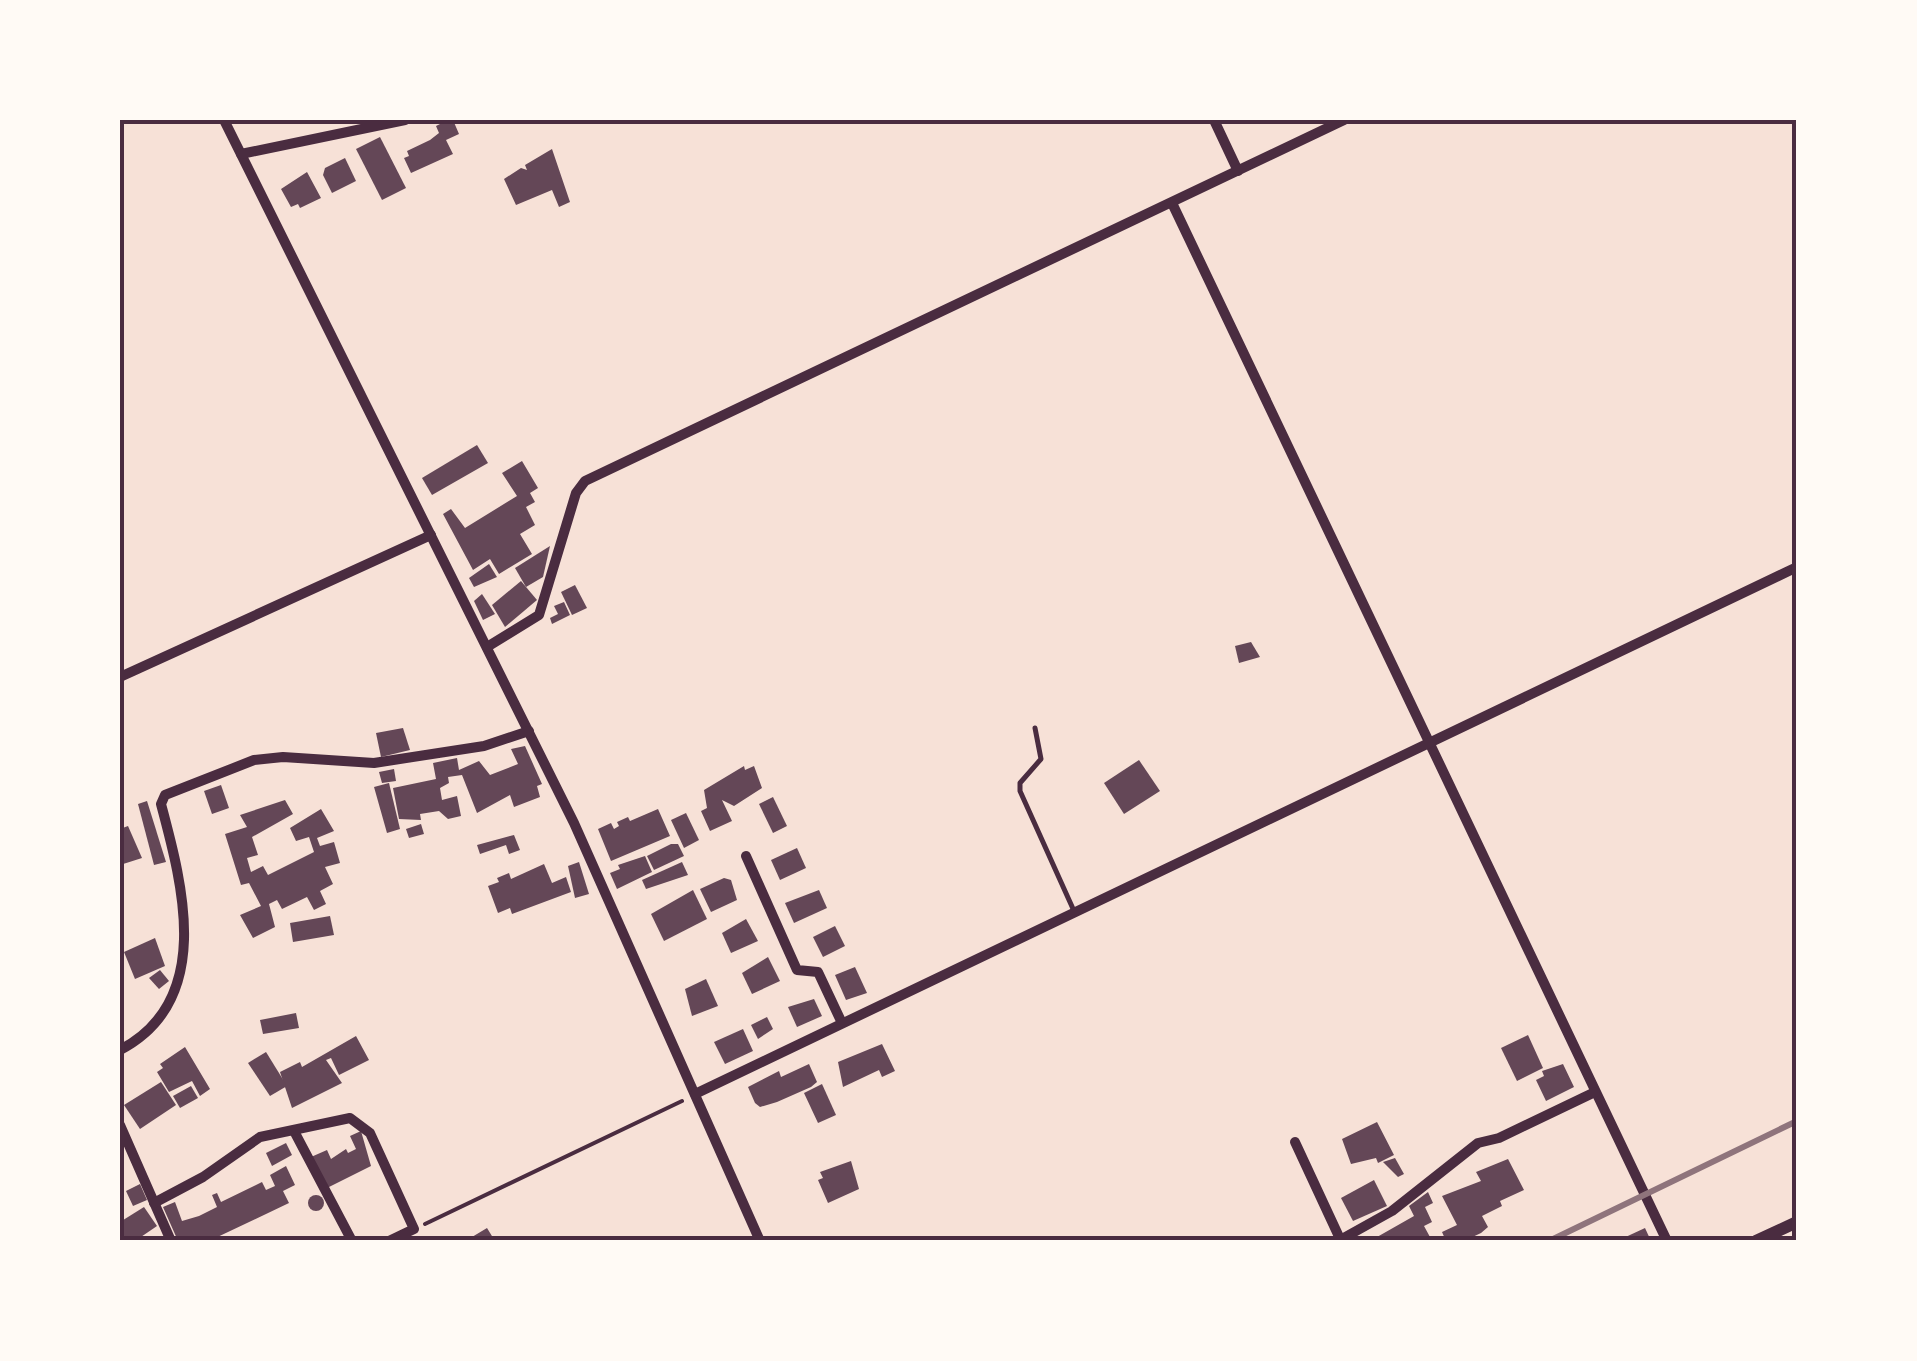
<svg xmlns="http://www.w3.org/2000/svg" width="1917" height="1361" font-family="'Roboto Serif',serif">
  <rect width="100%" height="100%" fill="#f7e1d7"/>
  <g fill="#644757">
    <polygon points="448,120 453,120 459,134 446,140 453,154 411,173 404,158 409,156 407,151 430,140 439,133 436,126"/>
    <polygon points="380,137 406,188 382,200 356,149"/>
    <polygon points="552,149 570,202 559,207 552,190 516,205 504,179 521,168 527,170 525,165"/>
    <polygon points="345,158 356,181 332,193 323,175 325,168"/>
    <polygon points="307,172 321,198 300,208 298,204 291,207 281,189"/>
    <polygon points="477,445 488,463 432,495 422,478"/>
    <polygon points="522,461 538,488 530,493 535,502 526,507 535,525 520,534 532,554 499,574 490,559 473,570 443,514 451,509 465,528 517,496 502,473"/>
    <polygon points="550,546 543,577 526,587 515,568"/>
    <polygon points="489,564 497,577 474,587 469,578"/>
    <polygon points="521,581 537,600 505,627 492,605"/>
    <polygon points="575,585 587,608 572,615 561,592"/>
    <polygon points="482,594 495,614 483,620 474,601"/>
    <polygon points="564,602 570,615 552,624 550,618 558,614 554,606"/>
    <polygon points="1251,642 1260,657 1239,663 1235,646"/>
    <polygon points="403,728 410,750 381,757 376,733"/>
    <polygon points="525,746 542,784 537,786 540,797 514,807 510,795 477,813 462,775 448,777 449,783 440,788 442,800 457,796 461,816 448,819 439,811 420,814 421,820 399,819 393,788 436,779 433,763 457,758 459,770 479,761 490,775 518,764 511,749"/>
    <polygon points="1139,760 1160,791 1124,814 1104,783"/>
    <polygon points="744,766 745,770 754,766 762,788 734,806 722,800 732,821 710,831 701,811 707,808 704,790"/>
    <polygon points="394,769 396,781 382,783 379,772"/>
    <polygon points="389,783 400,829 387,833 374,787"/>
    <polygon points="221,785 229,808 212,814 204,791"/>
    <polygon points="773,797 787,826 773,833 759,804"/>
    <polygon points="285,800 293,814 252,837 258,855 247,858 251,872 263,866 268,875 314,852 309,837 296,841 290,828 321,809 334,831 317,838 320,846 334,842 340,863 325,867 333,884 320,891 326,904 314,910 307,897 282,909 277,900 269,904 275,927 253,938 240,915 261,906 249,883 241,885 225,834 247,827 240,815"/>
    <polygon points="147,801 166,862 154,865 138,804"/>
    <polygon points="658,809 670,836 611,861 598,829 611,823 614,829 619,826 617,822 628,817 630,821"/>
    <polygon points="686,813 699,840 684,848 671,820"/>
    <polygon points="421,824 424,834 409,838 406,829"/>
    <polygon points="128,826 142,858 120,865 120,829"/>
    <polygon points="514,835 520,850 509,854 506,845 480,854 477,845"/>
    <polygon points="671,844 678,844 684,856 654,870 647,856"/>
    <polygon points="797,848 806,868 780,880 771,860"/>
    <polygon points="645,856 652,872 617,889 610,873 620,869 618,865"/>
    <polygon points="579,862 589,894 575,898 568,866"/>
    <polygon points="682,862 688,875 646,889 642,880"/>
    <polygon points="544,864 552,883 566,877 571,892 512,914 510,908 498,913 488,886 499,882 497,878 509,873 511,879"/>
    <polygon points="724,878 731,880 737,900 711,912 700,889"/>
    <polygon points="693,890 707,919 664,941 651,914"/>
    <polygon points="819,890 827,908 794,923 785,903"/>
    <polygon points="330,916 334,935 293,942 290,923"/>
    <polygon points="746,919 758,941 731,953 722,933"/>
    <polygon points="835,926 845,946 823,957 813,937"/>
    <polygon points="155,938 165,966 135,979 124,952"/>
    <polygon points="768,957 780,981 752,994 742,973"/>
    <polygon points="855,967 867,993 846,1000 835,975"/>
    <polygon points="160,970 169,981 159,989 149,978"/>
    <polygon points="706,979 718,1006 692,1016 685,989"/>
    <polygon points="814,999 822,1016 797,1027 788,1007"/>
    <polygon points="296,1013 299,1028 263,1034 260,1020"/>
    <polygon points="767,1017 773,1029 758,1039 751,1025"/>
    <polygon points="743,1029 753,1051 725,1064 714,1042"/>
    <polygon points="1528,1035 1543,1068 1517,1081 1501,1048"/>
    <polygon points="356,1036 369,1060 339,1075 331,1058 326,1060 342,1083 292,1108 280,1072 300,1062 302,1067"/>
    <polygon points="882,1044 895,1071 882,1077 879,1070 843,1087 838,1062"/>
    <polygon points="185,1047 210,1089 200,1096 192,1081 169,1092 157,1072 163,1068 160,1064"/>
    <polygon points="266,1052 287,1086 270,1096 248,1063"/>
    <polygon points="809,1064 817,1082 811,1087 777,1102 760,1107 755,1103 748,1087 779,1071 781,1077"/>
    <polygon points="1563,1064 1574,1087 1546,1101 1536,1080 1544,1076 1542,1071"/>
    <polygon points="161,1082 176,1105 140,1129 124,1105"/>
    <polygon points="822,1084 836,1115 818,1123 804,1093"/>
    <polygon points="191,1086 198,1098 180,1108 173,1096"/>
    <polygon points="1377,1122 1394,1155 1378,1163 1376,1158 1351,1164 1342,1139"/>
    <polygon points="361,1131 371,1166 325,1189 311,1157 327,1150 331,1159 346,1149 348,1153 356,1149 350,1136"/>
    <polygon points="286,1143 292,1155 272,1166 266,1153"/>
    <polygon points="1395,1158 1404,1174 1398,1177 1383,1162"/>
    <polygon points="1508,1159 1524,1190 1500,1201 1502,1206 1482,1216 1488,1227 1481,1233 1464,1241 1446,1241 1442,1232 1457,1225 1442,1196 1481,1181 1476,1172"/>
    <polygon points="851,1161 859,1189 828,1203 818,1180 823,1178 820,1172"/>
    <polygon points="286,1166 295,1185 283,1191 289,1203 209,1241 178,1241 163,1207 175,1202 182,1221 199,1216 217,1207 212,1195 217,1193 221,1202 262,1182 266,1190 275,1186 270,1175"/>
    <polygon points="1374,1180 1387,1206 1353,1221 1341,1198"/>
    <polygon points="140,1184 147,1200 133,1206 126,1191"/>
    <polygon points="1428,1192 1433,1203 1425,1207 1432,1222 1424,1226 1430,1237 1423,1241 1370,1241 1414,1216 1409,1206"/>
    <circle cx="316" cy="1203" r="8"/>
    <polygon points="144,1207 157,1226 135,1241 123,1241 120,1222"/>
    <polygon points="487,1228 495,1241 457,1241 465,1237 467,1240"/>
    <polygon points="1645,1228 1651,1241 1617,1241"/>
  </g>
  <g fill="none" stroke-linecap="round" stroke-linejoin="round">
    <polyline stroke="#4a2c40" stroke-width="4" points="425,1224 682,1101"/>
    <polyline stroke="#4a2c40" stroke-width="5" points="1035,728 1041,759 1020,783 1020,791 1074,911"/>
    <g stroke="#4a2c40" stroke-width="10">
      <polyline points="224,120 574,823 760,1241"/>
      <polyline points="1214,120 1238,171"/>
      <polyline points="241,154 405,120"/>
      <polyline points="1172,203 1667,1241"/>
      <polyline points="487,647 539,615 576,493 585,481 1344,120"/>
      <polyline points="120,677 431,535"/>
      <polyline points="746,856 797,970 818,972 841,1021"/>
      <path d="M120 1050C214 1001 183 886 161 804L165 795 254 760 283 757 374 763 484 746 529 731"/>
      <polyline points="695,1094 1797,567"/>
      <polyline points="120,1125 171,1241"/>
      <polyline points="294,1131 352,1241"/>
      <polyline points="1295,1142 1341,1241"/>
      <polyline points="154,1203 203,1177 260,1137 350,1118 370,1133 414,1229 389,1241"/>
      <polyline points="1340,1240 1392,1211 1478,1143 1499,1138 1595,1092"/>
    </g>
    <polyline stroke="#4a2c40" stroke-width="12" points="1756,1241 1797,1222"/>
    <polyline stroke="#8f747c" stroke-width="6" points="1549,1241 1797,1121"/>
  </g>
  <rect width="1917" height="1361" fill="none" stroke="#fffaf5" stroke-width="245"/>
  <rect x="122" y="122" width="1672" height="1116" fill="none" stroke="#4a2c40" stroke-width="4"/>
</svg>
